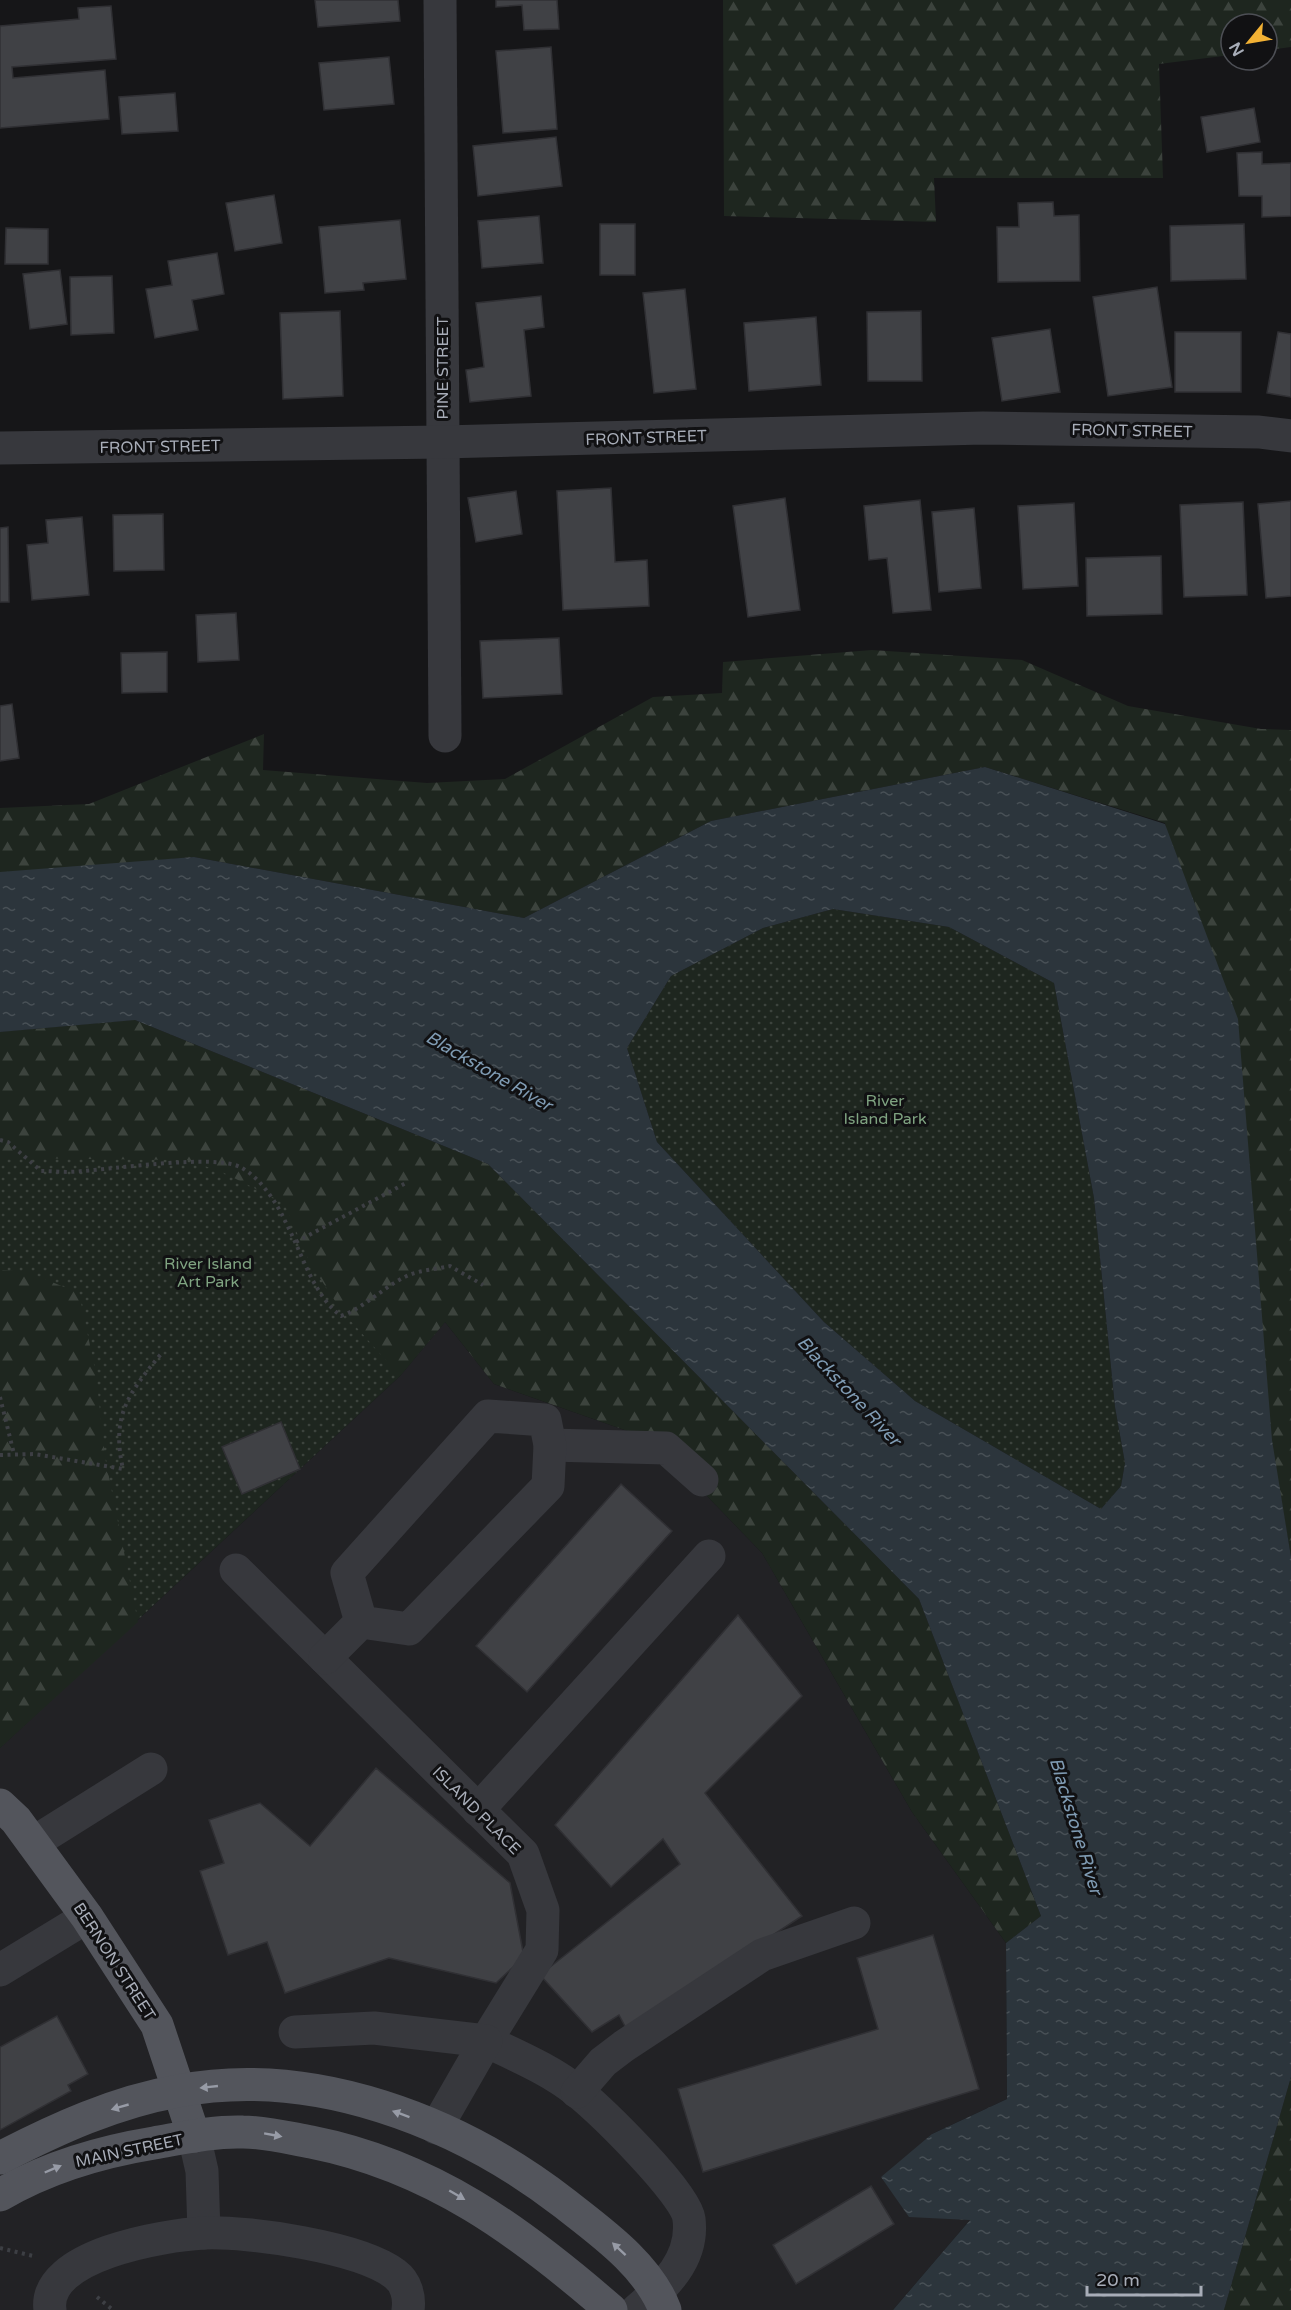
<svg xmlns="http://www.w3.org/2000/svg" width="1291" height="2310" font-family="'Varela Round',sans-serif">
  <defs>
    <pattern id="grass-dots" width="8" height="8" patternUnits="userSpaceOnUse" patternTransform="scale(1.5)"><rect width="8" height="8" fill="#1e261f"/><path d="M2 2h.1M6 6h.1" fill="none" stroke="#3c433d" stroke-width="1.8" stroke-linecap="round"/></pattern>
    <pattern id="forest-firs" width="22" height="20" patternUnits="userSpaceOnUse" patternTransform="scale(1.5)"><rect width="22" height="20" fill="#1e261f"/><path d="M5 1l3.5 6h-7zM16 11l3.5 6h-7z" fill="#3c433d"/></pattern>
    <pattern id="water-ripples" width="26" height="14" patternUnits="userSpaceOnUse" patternTransform="scale(1.5)"><rect width="26" height="14" fill="#2c353c"/><path d="M2 4q2-2 4 0t4 0M15 11q2-2 4 0t4 0" fill="none" stroke="#485056"/></pattern>
  </defs>
  <rect width="100%" height="100%" fill="#161618"/>
  <polygon fill="#222225" points="445,1322 494,1384 653,1440 762,1553 912,1812 1006,1943 1007,2099 932,2134 970,2220 893,2310 0,2310 0,1748 400,1376"/>
  <g fill="url(#grass-dots)">
    <polygon points="833,909 949,927 1054,983 1094,1198 1115,1407 1125,1463 1121,1486 1101,1509 915,1401 824,1322 657,1142 627,1048 671,976 763,928"/>
    <polygon points="135,1020 445,1322 400,1376 0,1748 0,1032"/>
  </g>
  <g fill="url(#forest-firs)">
    <polygon points="723,0 1291,0 1291,47 1267,50 1267,24 1231,24 1231,55 1159,64 1163,178 934,178 936,222 724,216"/>
    <polygon points="872,650 1022,660 1128,706 1261,729 1291,730 1291,1557 1165,823 985,767 711,821 524,918 194,857 0,874 0,808 89,804 264,734 263,770 427,783 505,779 653,697 722,693 723,662"/>
    <polygon points="135,1020 488,1164 919,1599 1041,1916 1006,1943 912,1812 762,1553 653,1440 494,1384 445,1322 400,1376 341,1310 310,1263 284,1203 222,1172 187,1160 0,1158 0,1032"/>
    <polygon points="0,1270 27,1272 79,1293 96,1374 105,1457 138,1622 0,1748"/>
    <polygon points="1291,2077 1291,2310 1224,2310"/>
  </g>
  <path fill="url(#water-ripples)" fill-rule="evenodd" d="M985 767 1165 824 1238 1019 1272 1440 1291 1557V2077L1224 2310H893L970 2220 909 2217 881 2177 932 2134 1007 2099 1006 1943 1041 1916 919 1599 488 1164 135 1020 0 1032V872L194 857 524 918 711 821ZM833 909 949 927 1054 983 1094 1198 1115 1407 1125 1463 1121 1486 1101 1509 915 1401 824 1322 657 1142 627 1048 671 976 763 928Z"/>
  <g fill="#404145" stroke="#303034" stroke-width="1.5">
    <polygon points="315,0 398,0 400,21 318,27"/>
    <polygon points="496,0 557,0 559,29 524,30 522,5 496,7"/>
    <polygon points="111,6 116,59 12,67 13,78 105,70 109,119 0,128 0,26 79,19 78,8"/>
    <polygon points="551,47 557,129 503,133 496,51"/>
    <polygon points="389,57 394,104 324,110 319,63"/>
    <polygon points="175,93 178,131 122,134 119,97"/>
    <polygon points="1254,108 1260,142 1207,152 1201,117"/>
    <polygon points="556,137 562,186 478,196 473,146"/>
    <polygon points="1262,152 1262,164 1291,163 1291,216 1262,217 1262,196 1239,196 1237,153"/>
    <polygon points="274,195 282,243 235,251 226,203"/>
    <polygon points="1053,202 1054,216 1079,215 1080,281 998,282 997,227 1019,227 1018,203"/>
    <polygon points="539,216 543,263 482,268 478,221"/>
    <polygon points="400,220 406,279 363,283 364,290 325,293 319,227"/>
    <rect x="600" y="224" width="35" height="51"/>
    <polygon points="1244,224 1246,279 1171,281 1170,226"/>
    <polygon points="6,228 48,229 48,264 5,264"/>
    <polygon points="217,253 224,294 192,300 198,330 155,338 146,289 172,285 168,261"/>
    <polygon points="60,270 67,324 30,329 23,274"/>
    <polygon points="112,276 114,333 71,335 70,277"/>
    <polygon points="1157,287 1172,387 1108,396 1093,297"/>
    <polygon points="685,289 696,389 654,393 643,293"/>
    <polygon points="541,296 544,327 524,330 531,396 470,402 466,370 484,367 476,303"/>
    <polygon points="340,311 343,396 283,399 280,313"/>
    <polygon points="921,311 922,381 868,381 867,312"/>
    <polygon points="816,317 821,385 749,391 744,323"/>
    <polygon points="1050,329 1060,392 1002,401 992,338"/>
    <rect x="1175" y="332" width="66" height="60"/>
    <polygon points="1278,332 1291,334 1291,397 1267,393"/>
    <polygon points="611,488 615,562 647,560 649,606 563,610 557,491"/>
    <polygon points="516,491 522,534 476,542 468,498"/>
    <polygon points="785,498 800,610 748,617 733,506"/>
    <polygon points="920,500 931,610 893,613 887,558 869,560 864,506"/>
    <polygon points="1291,501 1291,596 1266,598 1258,504"/>
    <polygon points="1243,502 1247,595 1184,597 1180,505"/>
    <polygon points="1074,503 1078,586 1023,589 1018,506"/>
    <polygon points="974,508 981,588 939,592 932,512"/>
    <polygon points="163,514 164,570 114,571 113,515"/>
    <polygon points="82,517 89,595 32,600 27,545 48,543 46,520"/>
    <polygon points="8,527 9,602 0,602 0,528"/>
    <polygon points="1161,556 1162,614 1087,616 1086,558"/>
    <polygon points="236,613 239,660 198,662 196,615"/>
    <polygon points="559,638 562,694 483,698 480,641"/>
    <polygon points="167,652 167,692 122,693 121,653"/>
    <polygon points="12,704 19,758 0,761 0,706"/>
    <polygon points="281,1422 300,1469 242,1494 222,1447"/>
    <polygon points="621,1484 672,1531 527,1692 476,1646"/>
    <polygon points="738,1615 802,1696 705,1793 802,1916 627,2030 619,2015 592,2032 540,1975 680,1864 663,1839 611,1887 555,1825"/>
    <polygon points="376,1768 510,1883 524,1957 496,1983 389,1958 285,1993 267,1942 228,1955 200,1871 224,1863 209,1820 260,1803 310,1846"/>
    <polygon points="933,1935 979,2089 703,2172 678,2089 878,2029 857,1958"/>
    <polygon points="57,2016 88,2074 68,2085 71,2091 0,2130 0,2047"/>
    <polygon points="871,2186 894,2224 796,2284 773,2245"/>
  </g>
  <g fill="none" stroke-linecap="round" stroke-linejoin="round">
    <g stroke="#3d3f44" stroke-width="4" stroke-dasharray="3 4.5" stroke-linecap="butt">
      <path d="M0 1140 8 1142 41 1171C54 1171 68 1173 82 1171 113 1169 215 1154 240 1167 260 1177 277 1203 286 1223 302 1253 313 1295 341 1316 366 1307 384 1286 409 1275 421 1270 437 1269 450 1266L483 1285"/>
      <polyline points="296,1242 406,1183"/>
      <polyline points="0,1397 14,1454"/>
      <path d="M0 1455 35 1454 123 1469C111 1416 128 1394 161 1354"/>
      <polyline points="0,2248 33,2256"/>
      <polyline points="97,2297 113,2310"/>
    </g>
    <g stroke="#37383d" stroke-width="33">
      <polyline points="440,0 445,736"/>
      <polyline points="0,448 443,442 983,428 1259,432 1291,436"/>
      <polyline points="550,1445 666,1448 702,1480"/>
      <path d="M236 1570 523 1854 543 1910 542 1950 486 2041C517 2056 551 2070 578 2092 601 2111 686 2193 689 2219 694 2259 665 2286 637 2310"/>
      <polyline points="325,1658 361,1622 347,1573 488,1416 545,1420 550,1445 548,1486 409,1629 361,1622"/>
      <polyline points="478,1810 709,1556"/>
      <polyline points="33,1843 151,1769"/>
      <polyline points="0,1970 87,1917"/>
      <polyline points="295,2032 374,2028 486,2041 436,2128"/>
      <polyline points="577,2092 603,2062 624,2046 762,1955 854,1923"/>
      <polyline points="194,2136 202,2171 204,2233"/>
      <path d="M50 2310C42 2255 164 2235 204 2233 248 2231 360 2247 395 2274 406 2282 410 2297 408 2310"/>
    </g>
    <g stroke="#53555c" stroke-width="33">
      <polyline points="0,1805 16,1820 87,1917 157,2025 194,2136"/>
      <path d="M0 2158C56 2129 115 2102 178 2091 313 2065 458 2121 564 2203 601 2232 648 2265 665 2310"/>
      <path d="M0 2195C48 2167 99 2152 154 2143 183 2138 213 2131 243 2132 266 2132 289 2138 311 2142 432 2166 520 2231 611 2310"/>
    </g>
  </g>
  <defs><path id="oneway-solid" d="M-6-.8H1V-3.2L6.5 0L1 3.2V.8H-6Z" transform="scale(1.5)"/></defs>
  <g fill="#979ba6">
    <use href="#oneway-solid" transform="translate(209 2087) rotate(174)"/>
    <use href="#oneway-solid" transform="translate(120 2107) rotate(164)"/>
    <use href="#oneway-solid" transform="translate(401 2114) rotate(-160)"/>
    <use href="#oneway-solid" transform="translate(273 2135) rotate(10)"/>
    <use href="#oneway-solid" transform="translate(53 2169) rotate(-23)"/>
    <use href="#oneway-solid" transform="translate(457 2195) rotate(30)"/>
    <use href="#oneway-solid" transform="translate(619 2249) rotate(-137)"/>
  </g>
  <g text-anchor="middle" stroke-width="6" stroke-linejoin="round" paint-order="stroke">
    <g font-size="16" fill="#a8adb8" stroke="#111113">
      <text transform="translate(442 368) rotate(-90)" y="6">PINE STREET</text>
      <text transform="translate(1132 430) rotate(1)" y="6">FRONT STREET</text>
      <text transform="translate(646 437) rotate(-2)" y="6">FRONT STREET</text>
      <text transform="translate(160 446) rotate(-1)" y="6">FRONT STREET</text>
      <text transform="translate(477 1810) rotate(45)" y="6">ISLAND PLACE</text>
      <text transform="translate(115 1961) rotate(57)" y="6">BERNON STREET</text>
      <text transform="translate(129 2150) rotate(-12)" y="6">MAIN STREET</text>
    </g>
    <g font-size="16" fill="#7fa381" stroke="#111113">
      <text x="885" y="1106">River<tspan x="885" dy="18">Island Park</tspan></text>
      <text x="208" y="1269">River Island<tspan x="208" dy="18">Art Park</tspan></text>
    </g>
    <g font-size="18" font-style="italic" fill="#7f9bb3" stroke="#111113">
      <text transform="translate(489 1071) rotate(30)" y="6">Blackstone River</text>
      <text transform="translate(849 1391) rotate(47)" y="6">Blackstone River</text>
      <text transform="translate(1076 1826) rotate(73)" y="6">Blackstone River</text>
    </g>
  </g>
  <g transform="translate(1249 42) rotate(240)"><circle r="28" fill="#111113" stroke="#4d4f55" stroke-width="1.5"/>
  <path d="M0-4.5L10 22L0 15L-10 22Z" fill="#f2b134"/>
  <text y="-9" font-size="16" font-weight="bold" text-anchor="middle" fill="#a8adb8">N</text>
  </g>
  <path d="M1087 2286v9h114v-9" fill="none" stroke="#a8adb8" stroke-width="3"/>
  <text x="1096" y="2286" font-size="18" fill="#a8adb8" stroke="#111113" stroke-width="4.5" paint-order="stroke">20 m</text>
</svg>
